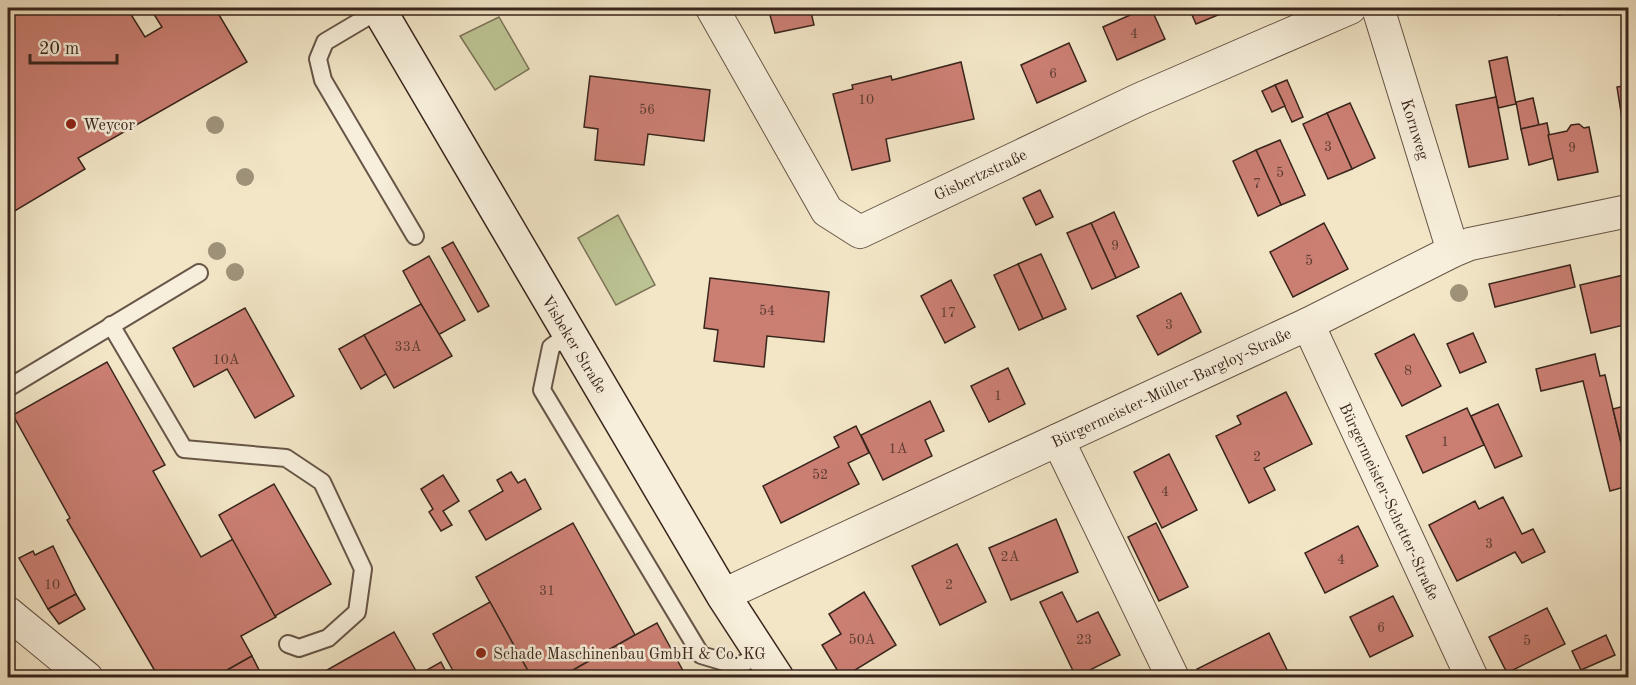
<svg xmlns="http://www.w3.org/2000/svg" width="1636" height="685" font-family="'Old Standard TT',serif">
  <rect width="100%" height="100%" fill="#f2e6c7"/>
  <filter id="stains"><feTurbulence type="fractalNoise" baseFrequency=".00333" numOctaves="4"/><feColorMatrix values="0 0 0 0 .2 0 0 0 0 .09 0 0 0 0 .02 0 0 0 .5 -.17"/></filter>
  <radialGradient id="worn" r=".72"><stop offset=".6" stop-color="#630" stop-opacity="0"/><stop offset="1" stop-color="#630" stop-opacity=".3"/></radialGradient>
  <g fill="#bdc494" stroke="#7b7458" stroke-width="1.5">
    <polygon points="499,17 529,69 495,90 460,36"/>
    <polygon points="618,215 655,285 616,305 578,238"/>
  </g>
  <g fill="#cb7f73" stroke="#39251c" stroke-width="1.5">
    <polygon points="8,8 127,8 145,37 162,27 150,8 215,8 247,62 78,158 85,169 8,215"/>
    <polygon points="768,8 810,8 814,25 775,33"/>
    <polygon points="1146,8 1151,8 1165,39 1117,60 1103,27"/>
    <polygon points="1189,8 1235,8 1196,24"/>
    <polygon points="1557,8 1596,8 1559,15"/>
    <polygon points="1069,43 1086,81 1037,103 1021,65"/>
    <polygon points="1507,57 1516,104 1498,108 1489,61"/>
    <polygon points="961,62 974,119 886,139 890,161 852,170 833,94 853,89 852,85 891,76 892,80"/>
    <polygon points="590,76 710,90 704,141 648,134 644,165 595,160 598,129 584,127"/>
    <polygon points="1287,80 1303,117 1292,122 1275,85"/>
    <polygon points="1275,85 1285,106 1272,112 1262,91"/>
    <polygon points="1628,85 1628,156 1617,87"/>
    <polygon points="1496,97 1508,159 1469,167 1456,105"/>
    <polygon points="1533,98 1539,125 1521,129 1516,102"/>
    <polygon points="1350,103 1375,158 1352,169 1327,113"/>
    <polygon points="1327,113 1352,169 1328,179 1303,124"/>
    <polygon points="1547,123 1554,158 1529,165 1521,129"/>
    <polygon points="1579,124 1584,128 1589,127 1598,172 1558,180 1548,135 1567,131 1571,125"/>
    <polygon points="1280,140 1305,195 1281,205 1256,150"/>
    <polygon points="1256,150 1281,205 1258,216 1233,161"/>
    <polygon points="1040,190 1053,217 1036,225 1023,198"/>
    <polygon points="1114,212 1139,267 1116,278 1091,223"/>
    <polygon points="1091,223 1116,278 1092,289 1067,233"/>
    <polygon points="1324,223 1348,269 1293,297 1270,252"/>
    <polygon points="453,242 489,306 478,312 442,248"/>
    <polygon points="1041,254 1066,309 1043,319 1018,264"/>
    <polygon points="429,256 465,320 438,335 403,271"/>
    <polygon points="1018,264 1043,319 1019,330 994,275"/>
    <polygon points="1570,265 1575,287 1495,307 1489,284"/>
    <polygon points="1628,274 1628,324 1591,333 1580,285"/>
    <polygon points="710,278 829,292 824,342 767,336 764,367 714,361 718,330 704,328"/>
    <polygon points="951,280 975,327 945,343 921,296"/>
    <polygon points="1181,293 1201,332 1158,355 1137,316"/>
    <polygon points="421,304 452,356 394,388 364,335"/>
    <polygon points="245,308 294,396 255,418 227,369 194,387 173,348"/>
    <polygon points="1473,333 1486,362 1460,373 1447,344"/>
    <polygon points="1414,334 1441,386 1402,406 1375,354"/>
    <polygon points="364,335 386,374 361,389 339,349"/>
    <polygon points="1595,354 1600,376 1605,375 1628,473 1628,486 1610,491 1583,381 1541,391 1536,369"/>
    <polygon points="107,362 165,465 153,471 201,557 233,539 276,617 241,636 252,656 213,678 159,678 67,520 70,518 13,415"/>
    <polygon points="1008,368 1025,404 989,422 971,386"/>
    <polygon points="1286,392 1312,444 1264,468 1275,490 1249,503 1216,436 1241,424 1237,416"/>
    <polygon points="930,401 944,431 925,440 932,456 883,480 861,435"/>
    <polygon points="1498,404 1522,456 1495,468 1471,416"/>
    <polygon points="1628,405 1628,449 1623,450 1613,409"/>
    <polygon points="1467,408 1484,445 1423,473 1406,436"/>
    <polygon points="856,426 869,453 848,463 859,484 781,523 763,486 839,447 834,437"/>
    <polygon points="1169,454 1197,510 1162,528 1134,472"/>
    <polygon points="511,472 518,483 525,479 541,509 486,540 469,511 503,491 497,480"/>
    <polygon points="443,475 459,501 443,511 452,525 441,531 429,512 433,509 421,489"/>
    <polygon points="274,484 331,584 275,616 219,515"/>
    <polygon points="1503,497 1522,534 1533,529 1545,552 1522,563 1515,552 1457,581 1429,525 1475,501 1479,509"/>
    <polygon points="1056,519 1078,572 1011,600 989,548"/>
    <polygon points="573,523 635,635 559,678 532,678 476,577"/>
    <polygon points="1156,523 1188,587 1159,601 1128,537"/>
    <polygon points="1358,526 1378,566 1325,593 1305,553"/>
    <polygon points="957,544 986,602 940,625 912,566"/>
    <polygon points="53,546 76,594 48,609 19,558 33,551 35,555"/>
    <polygon points="864,592 896,645 842,678 822,645 841,634 829,614"/>
    <polygon points="1062,592 1077,622 1098,612 1120,655 1076,677 1040,602"/>
    <polygon points="76,594 85,609 59,624 48,609"/>
    <polygon points="1393,596 1413,636 1370,657 1350,617"/>
    <polygon points="490,602 528,671 517,678 457,678 433,634"/>
    <polygon points="1547,608 1565,644 1507,673 1489,637"/>
    <polygon points="657,623 687,678 559,678 635,635"/>
    <polygon points="394,632 420,678 313,678"/>
    <polygon points="1269,633 1291,678 1202,678 1197,669"/>
    <polygon points="1606,635 1615,655 1581,670 1572,651"/>
    <polygon points="252,656 263,678 213,678"/>
    <polygon points="441,662 449,678 420,678 418,675"/>
  </g>
  <g fill="none" stroke-linecap="round" stroke-linejoin="round">
    <defs>
      <g id="lane">
        <polyline points="379,10 325,42 318,59 323,80 415,236"/>
        <polyline points="111,325 184,449 286,458 322,482 363,569 357,612 328,638 299,648 288,644"/>
        <polyline points="569,334 551,347 542,390 701,655 738,666 761,654"/>
        <polyline points="8,388 199,273"/>
      </g>
      <g id="street">
        <polyline points="712,8 827,211 860,232 1140,99 1350,8"/>
        <polyline points="1378,8 1453,251"/>
        <polyline points="1308,324 1472,678"/>
        <polyline points="1058,440 1173,678"/>
        <polyline points="723,595 1308,324 1453,251 1470,244 1628,211"/>
        <polyline points="8,613 87,678"/>
      </g>
      <polyline id="secondary" points="378,8 723,595 777,678"/>
    </defs>
    <use href="#lane" stroke="#675547" stroke-width="20"/>
    <use href="#street" stroke="#675547" stroke-width="34"/>
    <use href="#secondary" stroke="#39251c" stroke-width="36"/>
    <use href="#lane" stroke="#f7efdb" stroke-width="16"/>
    <use href="#street" stroke="#f7efdb" stroke-width="32"/>
    <use href="#secondary" stroke="#f7efdb" stroke-width="33"/>
  </g>
  <g fill="#9e9279">
    <circle cx="215" cy="125" r="9"/>
    <circle cx="245" cy="177" r="9"/>
    <circle cx="217" cy="251" r="9"/>
    <circle cx="235" cy="272" r="9"/>
    <circle cx="1459" cy="293" r="9"/>
  </g>
  <g fill="#8f2418" stroke="#f7efdb" stroke-width="2">
    <circle cx="71" cy="124" r="6"/>
    <circle cx="481" cy="653" r="6"/>
  </g>
  <g text-anchor="middle" stroke-width="5" stroke-linejoin="round" paint-order="stroke">
    <g font-size="14" fill="#5e3c32">
      <text x="1134" y="38">4</text>
      <text x="1053" y="78">6</text>
      <text x="866" y="104">10</text>
      <text x="647" y="114">56</text>
      <text x="1328" y="151">3</text>
      <text x="1572" y="152">9</text>
      <text x="1280" y="177">5</text>
      <text x="1257" y="188">7</text>
      <text x="1115" y="250">9</text>
      <text x="1309" y="265">5</text>
      <text x="767" y="315">54</text>
      <text x="948" y="317">17</text>
      <text x="1169" y="329">3</text>
      <text x="408" y="351">33A</text>
      <text x="226" y="364">10A</text>
      <text x="1408" y="375">8</text>
      <text x="998" y="400">1</text>
      <text x="1445" y="446">1</text>
      <text x="898" y="453">1A</text>
      <text x="1257" y="461">2</text>
      <text x="820" y="479">52</text>
      <text x="1165" y="496">4</text>
      <text x="1489" y="548">3</text>
      <text x="1010" y="561">2A</text>
      <text x="1341" y="564">4</text>
      <text x="52" y="589">10</text>
      <text x="949" y="589">2</text>
      <text x="547" y="595">31</text>
      <text x="1381" y="632">6</text>
      <text x="862" y="644">50A</text>
      <text x="1084" y="644">23</text>
      <text x="1527" y="645">5</text>
    </g>
    <g font-size="16" fill="#39251c" stroke="#f7efdb" text-anchor="start">
      <text x="83" y="130">Weycor</text>
      <text x="493" y="659">Schade Maschinenbau GmbH &amp; Co. KG</text>
    </g>
    <g font-size="16" fill="#39251c" stroke="#f7efdb">
      <text transform="translate(1416 129) rotate(73)" y="6">Kornweg</text>
      <text transform="translate(980 174) rotate(-25)" y="6">Gisbertzstraße</text>
      <text transform="translate(575 344) rotate(59)" y="6">Visbeker Straße</text>
      <text transform="translate(1171 387) rotate(-25)" y="6">Bürgermeister-Müller-Bargloy-Straße</text>
      <text transform="translate(1390 501) rotate(65)" y="6">Bürgermeister-Schetter-Straße</text>
    </g>
  </g>
  <rect width="1636" height="685" fill="none" stroke="#f2e6c7" stroke-width="30"/>
  <rect x="9" y="9" width="1618" height="667" fill="none" stroke="#39251c" stroke-width="3"/>
  <rect x="15" y="15" width="1606" height="655" fill="none" stroke="#39251c" stroke-width="1.5"/>
  <path d="M30 54v9h87v-9" fill="none" stroke="#39251c" stroke-width="3"/>
  <text x="39" y="54" font-size="18" fill="#39251c" stroke="#f7efdb" stroke-width="4.5" paint-order="stroke">20 m</text>
  <rect width="100%" height="100%" filter="url(#stains)"/>
  <rect width="100%" height="100%" fill="url(#worn)"/>
</svg>
